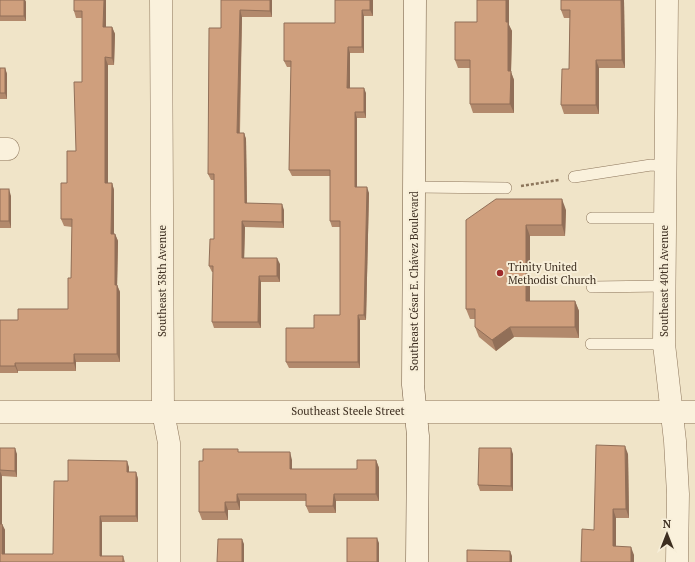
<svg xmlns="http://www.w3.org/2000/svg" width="695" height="562" font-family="'PT Serif',serif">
  <rect width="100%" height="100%" fill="#f0e4c8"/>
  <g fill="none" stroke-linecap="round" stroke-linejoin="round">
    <defs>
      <g id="service">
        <polyline points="574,177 651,165 664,166"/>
        <polyline points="414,187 506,188"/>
        <polyline points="592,218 664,218"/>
        <polyline points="592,287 664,286"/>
        <polyline points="591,344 664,344"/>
      </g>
      <g id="minor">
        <polyline points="161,0 163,412 169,443 169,562"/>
        <polyline points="667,0 664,344 675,441 678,494 677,562"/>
        <polyline points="0,149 8,149"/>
      </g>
      <polyline id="tertiary" points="0,412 695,412"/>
      <polyline id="secondary" points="415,0 413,385 418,436 417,562"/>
    </defs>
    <use href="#service" stroke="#8d765c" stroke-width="12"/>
    <use href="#minor" stroke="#8d765c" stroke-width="23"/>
    <use href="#tertiary" stroke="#8d765c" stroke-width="23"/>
    <use href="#secondary" stroke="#6f573f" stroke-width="23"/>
    <polyline stroke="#8d765c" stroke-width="2.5" stroke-dasharray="3 2" stroke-linecap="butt" points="521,186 559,180"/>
    <use href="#service" stroke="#faf1dc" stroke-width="11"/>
    <use href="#minor" stroke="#faf1dc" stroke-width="22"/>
    <use href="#tertiary" stroke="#faf1dc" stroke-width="22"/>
    <use href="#secondary" stroke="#faf1dc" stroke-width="22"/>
  </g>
  <g fill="#b2896c">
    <polygon points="0,0 25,0 26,2 26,21 0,21"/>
    <polygon points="74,0 106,0 106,27 112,27 115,34 114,65 108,65 108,183 112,183 114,190 114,234 115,234 118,241 117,285 120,292 120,362 76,362 76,371 18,371 18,373 0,373 0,320 18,320 68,309 71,278 72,227 64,226 61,219 67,183 76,151 82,82 82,18 76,18 74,11"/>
    <polygon points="221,0 272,0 272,17 242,17 240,133 244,133 246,139 247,204 284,210 284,228 245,227 244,258 280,264 280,282 261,282 261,328 214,328 212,322 213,272 212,272 209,266 214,239 214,180 211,180 208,174 221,28"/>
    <polygon points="373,0 373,16 364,16 364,53 350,53 350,88 366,93 366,118 357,118 357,187 369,193 366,320 360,320 360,368 289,368 286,362 314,328 340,315 340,227 332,227 330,221 330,176 292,176 289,170 291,67 287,67 284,61"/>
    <polygon points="509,0 509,25 512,31 511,72 514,80 514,113 473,113 470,104 470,68 458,68 455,60 477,22"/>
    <polygon points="624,0 625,68 599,68 599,114 564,114 561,105 569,69 570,18 564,18 561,10"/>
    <polygon points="0,68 5,68 7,74 7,99 0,99"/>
    <polygon points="0,189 11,196 11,228 0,228"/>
    <polygon points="566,210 565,236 530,236 530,301 575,301 579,311 579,338 514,337 496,351 479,337 475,327 475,319 470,319 466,309 466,220"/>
    <polygon points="0,448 17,454 17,477 2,476 2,524 5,530 5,554 53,554 68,481 129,467 129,472 136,472 138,479 138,522 102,522 102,556 123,556 125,562 0,562"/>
    <polygon points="239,452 292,460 292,469 357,469 376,460 379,468 379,501 336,501 336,513 309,513 306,506 306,501 240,501 240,510 228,510 228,520 202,520 199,512 203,461"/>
    <polygon points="513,454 513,491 480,491 478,485"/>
    <polygon points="628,454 629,518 616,518 616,546 634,555 634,562 594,530"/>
  </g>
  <g fill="#916f58">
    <polygon points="24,0 25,0 26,2 26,21 24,16"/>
    <polygon points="104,0 106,0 106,34 103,27"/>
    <polygon points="270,0 272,0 272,17 270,11"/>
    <polygon points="370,0 373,0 373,16 370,10"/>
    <polygon points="506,0 509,0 509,25 512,31 511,72 514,80 514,113 510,104 508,71 506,22"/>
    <polygon points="621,0 624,0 625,68 622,60"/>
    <polygon points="240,10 242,17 239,139 237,133"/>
    <polygon points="362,10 364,16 364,53 362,47"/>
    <polygon points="112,27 115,34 114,65 112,58"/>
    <polygon points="348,47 350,53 350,93 347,88"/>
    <polygon points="105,57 108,65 108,190 105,183"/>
    <polygon points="596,60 599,68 599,114 596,105"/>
    <polygon points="5,68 7,74 7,99 5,93"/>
    <polygon points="364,88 366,93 366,118 364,112"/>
    <polygon points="355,112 357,118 357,193 355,187"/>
    <polygon points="244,133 246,139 247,210 245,203"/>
    <polygon points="112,183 114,190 114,241 111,234"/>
    <polygon points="367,187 369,193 366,320 364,315"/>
    <polygon points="9,189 11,196 11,228 9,221"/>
    <polygon points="562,199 566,210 565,236 562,225"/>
    <polygon points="282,204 284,210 284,228 282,222"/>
    <polygon points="242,221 245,227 244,264 242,258"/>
    <polygon points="526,225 530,236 530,311 526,301"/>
    <polygon points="115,234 118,241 117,292 115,285"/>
    <polygon points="277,258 280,264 280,282 277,276"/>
    <polygon points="259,276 261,282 261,328 258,322"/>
    <polygon points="117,285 120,292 120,362 117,354"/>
    <polygon points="575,301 579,311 579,338 575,327"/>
    <polygon points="358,315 360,320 360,368 358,362"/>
    <polygon points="510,327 514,337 496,351 492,340"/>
    <polygon points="74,354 76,362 76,371 74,363"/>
    <polygon points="15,363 18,371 18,373 15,366"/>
    <polygon points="625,446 628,454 629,518 626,509"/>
    <polygon points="15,448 17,454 17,477 15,471"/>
    <polygon points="511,448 513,454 513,491 511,486"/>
    <polygon points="290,452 292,460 292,477 290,469"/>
    <polygon points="376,460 379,468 379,501 376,494"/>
    <polygon points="127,461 129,467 129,479 127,472"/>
    <polygon points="0,471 2,476 2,530 0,524"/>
    <polygon points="136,472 138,479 138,522 136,516"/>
    <polygon points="237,494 240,501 240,510 237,502"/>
    <polygon points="334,494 336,501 336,513 333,506"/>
    <polygon points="225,502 228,510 228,520 225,512"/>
    <polygon points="613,509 616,518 616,555 613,546"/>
    <polygon points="100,516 102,522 102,562 100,556"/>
    <polygon points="2,524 5,530 5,560 2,554"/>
    <polygon points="377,538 379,543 379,562 377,562"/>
    <polygon points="242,539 244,544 244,562 242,562"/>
    <polygon points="631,547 634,555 634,562 631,562"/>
    <polygon points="510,551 512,556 512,562 510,562"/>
  </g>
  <g fill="#cf9f7d" stroke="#916f58">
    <rect x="0" y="0" width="24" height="16"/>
    <polygon points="74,0 104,0 103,27 112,27 112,58 105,57 105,183 112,183 111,234 115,234 115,285 117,285 117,354 74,354 74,363 15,363 15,366 0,366 0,320 18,320 18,309 68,309 68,278 71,278 72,219 61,219 61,183 67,183 67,151 76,151 74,82 82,82 82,11 74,11"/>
    <polygon points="221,0 270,0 270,11 240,10 237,133 244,133 245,203 282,204 282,222 242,221 242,258 277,258 277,276 259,276 258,322 212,322 213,266 209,266 210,239 214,239 214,174 208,174 209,28 221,28"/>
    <polygon points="335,0 370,0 370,10 362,10 362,47 348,47 347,88 364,88 364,112 355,112 355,187 367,187 364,315 358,315 358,362 286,362 286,328 314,328 314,315 340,315 340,221 330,221 330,170 289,170 291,61 284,61 284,23 335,23"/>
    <polygon points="477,0 506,0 506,22 508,22 508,71 511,71 510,104 470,104 470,60 455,60 455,22 477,22"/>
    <polygon points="561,0 621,0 622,60 596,60 596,105 561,105 562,69 569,69 570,10 561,10"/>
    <rect x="0" y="68" width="5" height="25"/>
    <rect x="0" y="189" width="9" height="32"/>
    <polygon points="496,199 562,199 562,225 526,225 526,301 575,301 575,327 510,327 492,340 475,327 475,309 466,309 466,220"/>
    <polygon points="596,445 625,446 626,509 613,509 613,546 631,547 631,562 581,562 582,529 594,530"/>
    <polygon points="0,448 15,448 15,471 0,470"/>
    <polygon points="479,448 511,448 511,486 478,485"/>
    <polygon points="203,449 238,449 238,452 290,452 290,469 357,469 357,460 376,460 376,494 334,494 333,506 306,506 306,494 237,494 237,502 225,502 225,512 199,512 199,461 203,461"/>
    <polygon points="68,460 127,461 127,472 136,472 136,516 100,516 100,556 123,556 123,562 0,562 0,524 2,524 2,554 53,554 54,481 68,481"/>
    <rect x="347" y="538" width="30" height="24"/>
    <polygon points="218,539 242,539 242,562 217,562"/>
    <polygon points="467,550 510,551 510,562 467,562"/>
  </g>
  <circle fill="#9e2a2b" stroke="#f7eed8" stroke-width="1.5" cx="500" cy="273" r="4"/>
  <g text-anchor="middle" stroke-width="4" stroke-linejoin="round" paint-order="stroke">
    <g font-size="11" fill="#3d2e20" stroke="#f7eed8" text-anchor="start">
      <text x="508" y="271">Trinity United<tspan x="508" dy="13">Methodist Church</tspan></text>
    </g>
    <g font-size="11" fill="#3d2e20" stroke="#f7eed8">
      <text transform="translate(162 281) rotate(-90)" y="4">Southeast 38th Avenue</text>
      <text transform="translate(414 281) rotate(-90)" y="4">Southeast César E. Chávez Boulevard</text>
      <text transform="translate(664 281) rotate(-90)" y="4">Southeast 40th Avenue</text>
      <text x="348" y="415">Southeast Steele Street</text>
    </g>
  </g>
  <g transform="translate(667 534)" stroke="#f7eed8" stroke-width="3" paint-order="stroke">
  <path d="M0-3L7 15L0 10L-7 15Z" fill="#3d2e20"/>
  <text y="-6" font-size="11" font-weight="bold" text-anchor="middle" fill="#3d2e20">N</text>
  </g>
</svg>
